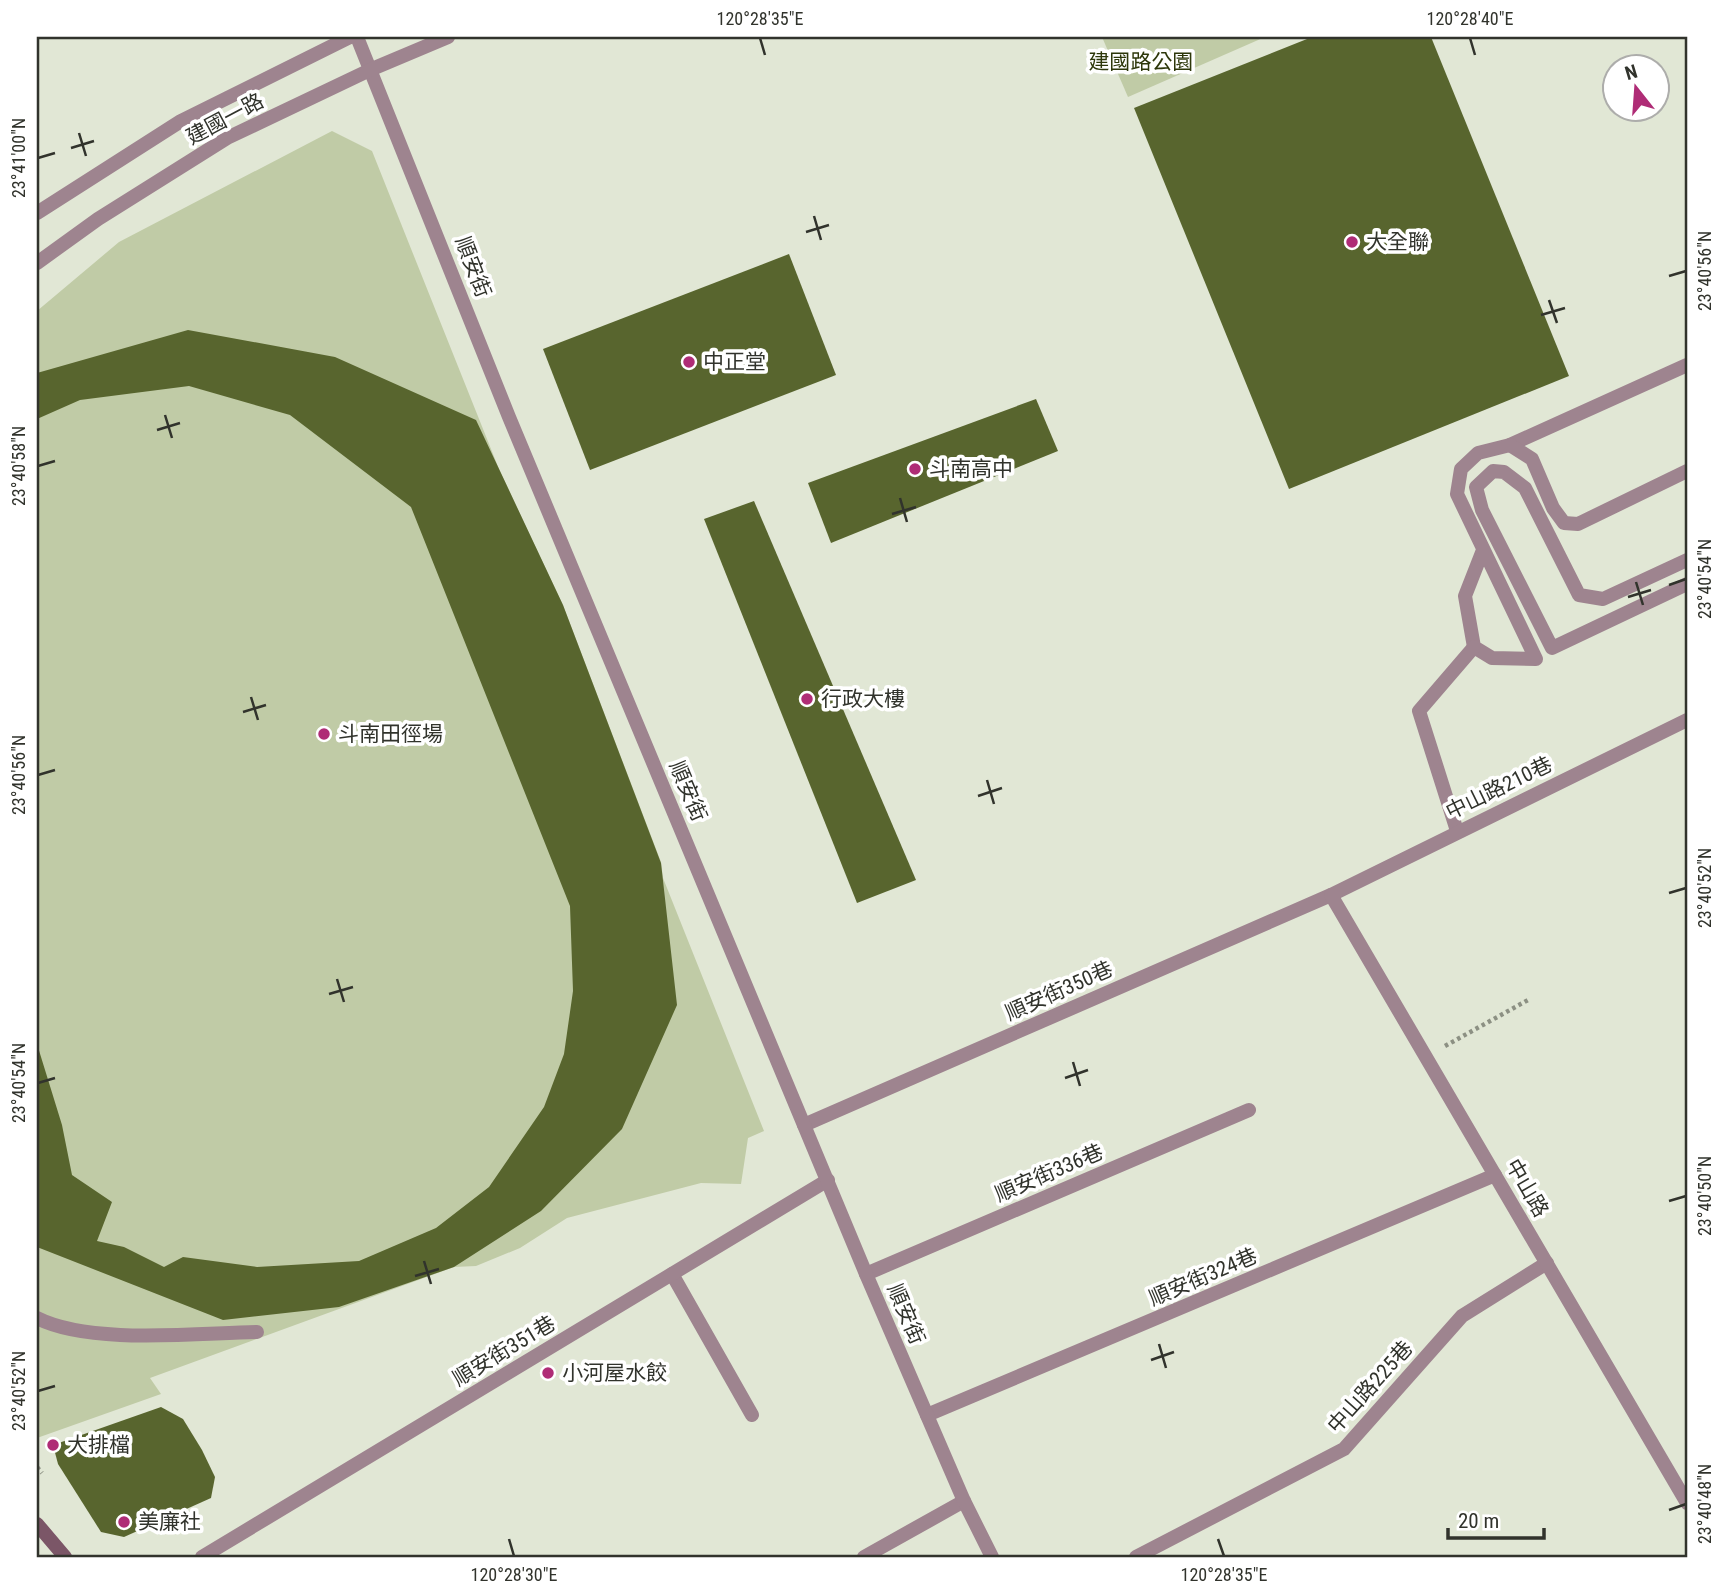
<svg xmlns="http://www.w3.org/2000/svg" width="1724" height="1594" font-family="'Roboto Condensed','Noto Sans TC',sans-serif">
  <rect width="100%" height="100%" fill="#e1e7d5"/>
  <g fill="#c0cba6">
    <polygon points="1102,37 1265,37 1128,97"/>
    <polygon points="332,131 372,151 499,469 563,605 661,862 663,878 764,1131 748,1138 741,1184 701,1183 567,1218 520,1248 476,1266 454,1267 150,1378 161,1394 37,1438 37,311 119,242"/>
  </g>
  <g fill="#58652e">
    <polygon points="1312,37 1431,37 1569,376 1289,489 1134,108"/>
    <polygon points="789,254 836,375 590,470 543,349"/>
    <polygon points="188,330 335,357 476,420 563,605 661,863 677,1005 622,1129 541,1211 454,1267 339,1307 223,1320 37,1247 37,1044 62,1125 72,1175 112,1202 97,1241 124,1247 164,1267 183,1257 257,1267 359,1261 436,1228 489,1187 544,1107 564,1054 573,991 570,906 411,507 290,415 189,386 80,400 37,419 37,373"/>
    <polygon points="1036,399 1058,451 831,543 808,483"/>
    <polygon points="754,501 916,880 857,903 704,519"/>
    <polygon points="161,1407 183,1419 202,1450 215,1477 211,1498 124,1537 101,1532 58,1464 53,1445"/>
  </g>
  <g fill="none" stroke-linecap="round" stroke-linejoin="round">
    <g stroke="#8c9083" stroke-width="4.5" stroke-dasharray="3.5 3.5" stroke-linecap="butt">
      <polyline points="1445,1046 1528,1000"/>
      <polyline points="37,1467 42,1473"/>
    </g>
    <g stroke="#9e848f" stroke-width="14">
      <polyline points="1510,445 1687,365"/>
      <polyline points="1483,550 1465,596 1474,647 1492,658 1536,659 1457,494 1461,469 1478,453 1510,445 1532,459 1553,508 1564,523 1578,524 1687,471"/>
      <polyline points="1687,560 1603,599 1579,595 1525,488 1504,472 1493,471 1476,487 1482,510 1552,648 1687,584"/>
      <polyline points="1457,831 1419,711 1474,647"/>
      <polyline points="804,1125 1331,895"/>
      <polyline points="672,1274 752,1415"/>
      <polyline points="866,1274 1249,1110"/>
      <path d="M37 1318C90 1345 196 1333 257 1332"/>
      <polyline points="927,1415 1495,1175"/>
      <polyline points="202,1557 828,1180"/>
      <polyline points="864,1557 964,1501"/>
      <polyline points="1136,1557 1344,1449 1462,1316 1547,1263"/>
    </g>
    <g stroke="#9e848f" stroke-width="14">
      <polyline points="357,37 509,417 866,1274 964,1501 992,1557"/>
      <polyline points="1687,720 1331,895 1687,1503"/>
    </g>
    <g stroke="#9e848f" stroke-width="14">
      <polyline points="37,213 181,121 350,37"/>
      <polyline points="37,263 98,219 227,138 372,69 448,37"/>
    </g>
    <polyline stroke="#7b5667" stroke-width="14" points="37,1524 65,1557"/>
  </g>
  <path fill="none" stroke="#31332c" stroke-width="2.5" d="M760 38 765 55M1470 38 1475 55M79 133 86 156M71 148 94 141M38 158 55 153M814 216 821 240M806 232 829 225M1669 276 1686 271M1549 300 1557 323M1541 315 1565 308M165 415 172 438M157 430 180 423M38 466 55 461M900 498 907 522M892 514 916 507M1636 582 1643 605M1669 585 1686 579M1628 597 1651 590M251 697 258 720M243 712 266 705M38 775 55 770M987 780 994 804M978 796 1002 788M1669 893 1686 888M337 979 344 1002M329 994 353 987M1073 1062 1080 1086M1065 1078 1088 1070M38 1083 55 1078M1669 1201 1686 1196M424 1261 431 1284M415 1276 439 1269M1159 1344 1166 1368M1151 1360 1174 1352M38 1391 55 1386M1669 1510 1686 1504M509 1539 514 1556M1218 1539 1224 1556"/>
  <g fill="#af2c76" stroke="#fff" stroke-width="2.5">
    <circle cx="1352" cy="242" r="7"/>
    <circle cx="689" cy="362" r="7"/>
    <circle cx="915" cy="469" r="7"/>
    <circle cx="807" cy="699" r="7"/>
    <circle cx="324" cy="734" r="7"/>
    <circle cx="548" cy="1373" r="7"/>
    <circle cx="53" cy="1445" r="7"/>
    <circle cx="124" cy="1522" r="7"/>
  </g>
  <g text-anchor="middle" stroke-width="7" stroke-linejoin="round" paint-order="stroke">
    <g font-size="21" fill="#2d370a" stroke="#fff">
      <text x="1141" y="69">建國路公園</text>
    </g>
    <g font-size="21" fill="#31332c" stroke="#fff">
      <text transform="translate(225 119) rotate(-28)" y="7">建國一路</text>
      <text transform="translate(473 267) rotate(69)" y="7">順安街</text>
      <text transform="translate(1499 788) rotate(-26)" y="7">中山路210巷</text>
      <text transform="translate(688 791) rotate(67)" y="7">順安街</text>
      <text transform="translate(1059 991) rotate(-24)" y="7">順安街350巷</text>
      <text transform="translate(1049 1173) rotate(-23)" y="7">順安街336巷</text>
      <text transform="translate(1527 1188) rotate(60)" y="7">中山路</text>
      <text transform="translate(1203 1277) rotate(-23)" y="7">順安街324巷</text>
      <text transform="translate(906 1314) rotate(67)" y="7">順安街</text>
      <text transform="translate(504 1351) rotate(-31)" y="7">順安街351巷</text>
      <text transform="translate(1370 1387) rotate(-48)" y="7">中山路225巷</text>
    </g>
    <g font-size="21" fill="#31332c" stroke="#fff" text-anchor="start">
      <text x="1366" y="249">大全聯</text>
      <text x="703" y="369">中正堂</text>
      <text x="929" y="476">斗南高中</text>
      <text x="821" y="706">行政大樓</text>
      <text x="338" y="741">斗南田徑場</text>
      <text x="562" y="1380">小河屋水餃</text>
      <text x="67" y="1452">大排檔</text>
      <text x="138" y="1529">美廉社</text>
    </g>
  </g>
  <rect width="1724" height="1594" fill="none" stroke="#ffffff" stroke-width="77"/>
  <g transform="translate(1636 88) rotate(343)"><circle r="33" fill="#ffffff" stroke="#adadab" stroke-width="2"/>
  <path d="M0-5L12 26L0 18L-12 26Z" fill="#af2c76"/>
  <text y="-10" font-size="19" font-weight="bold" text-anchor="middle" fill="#31332c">N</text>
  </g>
  <path d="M1448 1528v10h96v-10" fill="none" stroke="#31332c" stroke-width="3.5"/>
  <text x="1458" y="1528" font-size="21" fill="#31332c" stroke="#ffffff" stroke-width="5" paint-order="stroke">20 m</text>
  <rect x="38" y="38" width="1648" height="1518" fill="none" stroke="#31332c" stroke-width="2.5"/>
  <g font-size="18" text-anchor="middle" fill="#31332c">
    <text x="760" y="25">120°28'35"E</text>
    <text x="1470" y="25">120°28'40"E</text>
    <text transform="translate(19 158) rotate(-90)" y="6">23°41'00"N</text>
    <text transform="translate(1705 271) rotate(-90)" y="6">23°40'56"N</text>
    <text transform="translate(19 466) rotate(-90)" y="6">23°40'58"N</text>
    <text transform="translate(1705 579) rotate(-90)" y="6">23°40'54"N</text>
    <text transform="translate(19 775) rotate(-90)" y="6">23°40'56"N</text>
    <text transform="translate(1705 888) rotate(-90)" y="6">23°40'52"N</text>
    <text transform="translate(19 1083) rotate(-90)" y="6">23°40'54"N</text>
    <text transform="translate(1705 1196) rotate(-90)" y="6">23°40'50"N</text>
    <text transform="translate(19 1391) rotate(-90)" y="6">23°40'52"N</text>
    <text transform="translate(1705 1504) rotate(-90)" y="6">23°40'48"N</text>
    <text x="514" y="1581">120°28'30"E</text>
    <text x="1224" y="1581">120°28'35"E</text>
  </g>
</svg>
